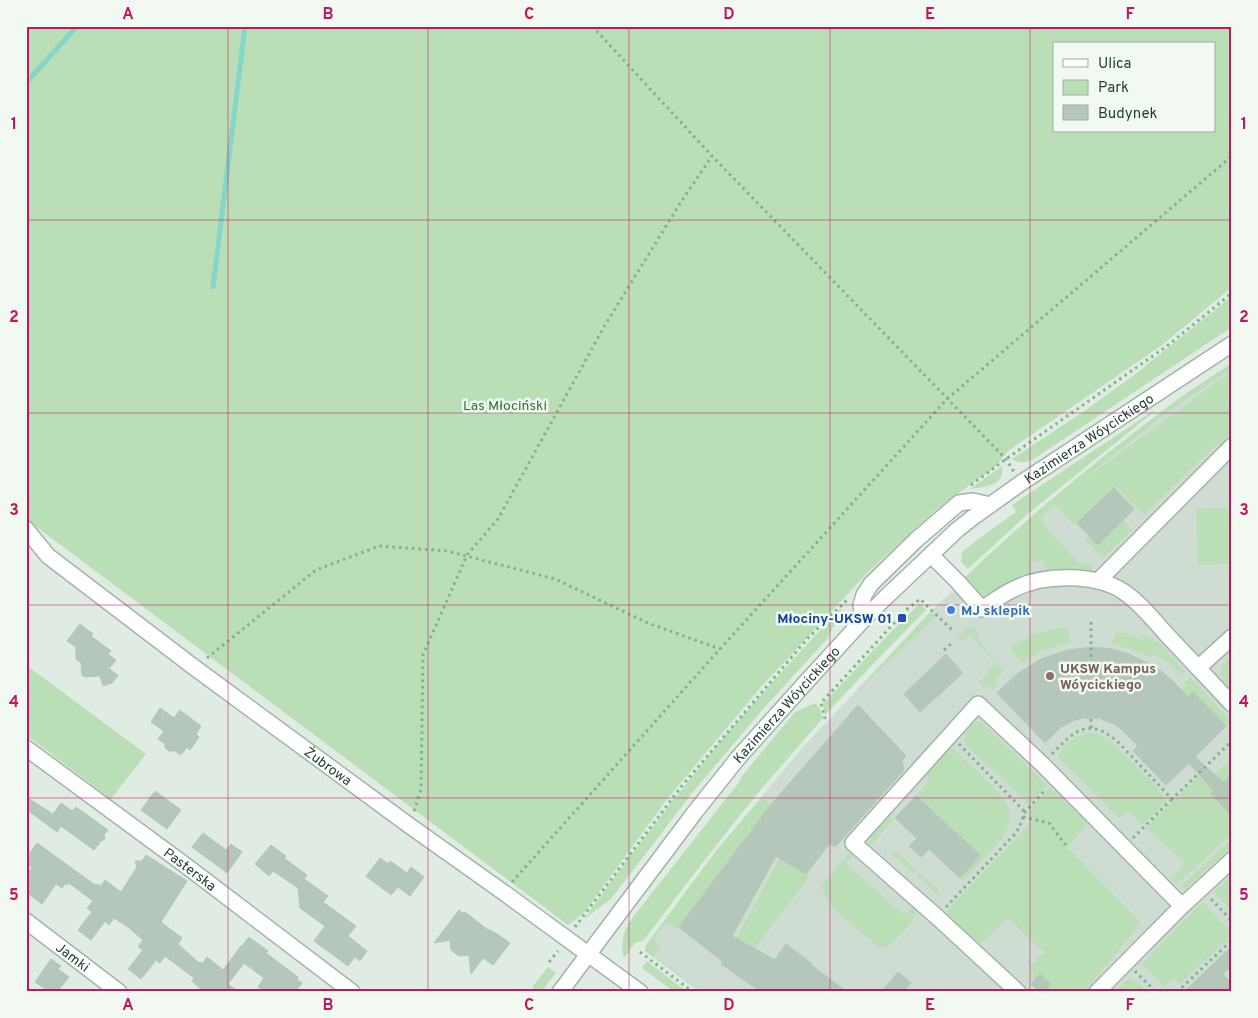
<svg xmlns="http://www.w3.org/2000/svg" width="1258" height="1018" font-family="Overpass,sans-serif">
  <rect width="100%" height="100%" fill="#e0ece3"/>
  <polygon fill="#cedcd1" points="1232,369 1232,992 700,992 645,951 646,945 716,851 804,746 941,601 960,585 1055,504 1172,409"/>
  <g fill="#badfb7" fill-rule="evenodd">
    <path d="M26 26H1232V287L1162 345 1008 451 995 467 938 508 870 570 761 687 668 798 583 914 568 925 26 519ZM1054 44H1214V131H1054Z"/>
    <path d="M1232 296V327L1032 460C1025 463 1019 463 1012 459L1083 412 1133 376Z"/>
    <path d="M1232 363V369L1172 409 1086 478 1232 371V437L1222 447 1217 444 1144 515 1116 486 1074 525 1055 504 1041 517 1049 532 1080 564 1087 562 1090 563 1092 569 1090 572 1060 570 1047 572 1043 560 1030 563 1032 575 989 595C977 597 972 587 964 578 1031 514 1104 454 1178 399 1195 387 1214 375 1232 363Z"/>
    <polygon points="1153,411 1154,412 1030,512 968,569 961,562 962,552 981,537 1016,512 1012,505"/>
    <path d="M1002 466C1006 486 984 487 970 489Z"/>
    <polygon points="1232,507 1232,564 1198,565 1196,509"/>
    <polygon points="1123,520 1132,530 1103,558 1085,540 1089,536 1098,544"/>
    <polygon points="920,604 926,610 874,663 825,715 823,704 885,638 918,605"/>
    <path d="M840 609 842 610 828 638 763 709 693 792 611 899 584 919C623 865 664 811 706 759 749 707 794 658 840 609Z"/>
    <polygon points="930,612 937,616 855,693"/>
    <path d="M971 626C979 628 978 637 981 643L1003 671 995 680 998 683 992 689 988 685 984 688 979 682 989 674 987 671 996 663 969 634 960 642 958 640 959 636Z"/>
    <polygon points="1061,627 1067,630 1071,642 1041,651 1021,663 1010,648 1033,635"/>
    <polygon points="1117,632 1129,634 1144,640 1139,633 1158,642 1185,672 1181,675 1167,662 1154,654 1151,657 1131,649 1112,644 1114,636"/>
    <polygon points="1232,656 1232,688 1220,675 1222,666"/>
    <polygon points="26,665 146,754 111,799 26,735"/>
    <polygon points="1190,677 1231,721 1226,726 1193,693 1188,697 1181,690 1186,686 1184,683"/>
    <path d="M815 703 819 707 823 718 757 794 700 866 644 940 635 943 624 958C620 944 623 933 630 921L740 781 741 777 795 712Z"/>
    <path d="M977 722H981L984 725 1046 784V787L1029 804 966 745C962 735 968 727 977 722Z"/>
    <path d="M1090 733 1097 734 1110 740 1154 784 1167 801 1143 824 1127 811 1119 818 1057 756C1068 743 1073 736 1090 733Z"/>
    <path d="M952 749 956 751C970 765 1002 791 1009 809 1011 818 1008 828 1004 836L963 881 960 878 980 855 916 796 930 780 923 773 943 752Z"/>
    <polygon points="1231,759 1232,760 1232,772 1222,781 1215,774"/>
    <polygon points="1199,776 1215,791 1211,795 1228,812 1232,808 1232,833 1177,884 1171,879 1185,863 1146,828"/>
    <polygon points="1050,788 1088,823 1067,847 1141,923 1084,992 1044,992 1051,984 1040,974 1034,981 1029,967 1044,952 1008,918 981,943 976,941 948,916 947,912 950,907 1030,824 1030,808"/>
    <polygon points="762,797 794,825 788,834 764,813 677,929 666,922 652,939 661,946 654,957 701,992 700,992 645,951 646,945 716,851"/>
    <path d="M887 813 894 819 871 845C865 832 879 822 887 813Z"/>
    <polygon points="1232,839 1232,846 1184,890 1182,888 1182,885"/>
    <polygon points="896,852 916,870 913,873 893,855 893,853"/>
    <path d="M851 853 854 854 846 864 904 915 913 906C914 909 916 911 915 914 915 922 894 940 888 946L884 948H880L834 910 821 887 848 854Z"/>
    <polygon points="780,858 810,876 754,949 736,938"/>
    <polygon points="919,872 939,890 938,893 936,893 916,875"/>
    <polygon points="1232,876 1232,908 1230,908 1215,894 1215,891"/>
    <polygon points="1202,903 1204,903 1231,932 1227,940 1179,984 1175,979 1164,986 1142,964 1172,932"/>
    <polygon points="647,961 687,992 674,992 642,968"/>
    <polygon points="548,967 556,973 542,991 536,990 532,987"/>
    <polygon points="1130,977 1131,977 1147,992 1115,992"/>
  </g>
  <g fill="none" stroke-linecap="round" stroke-linejoin="round">
    <g stroke="#84d6c8" stroke-width="5">
      <polyline points="26,83 77,26"/>
      <polyline points="213,287 245,26"/>
    </g>
  </g>
  <g fill="#b5c7bb" stroke="#b2c7b7">
    <polygon points="1114,488 1134,509 1098,545 1077,523"/>
    <polygon points="80,624 93,634 91,636 111,651 108,654 116,660 109,669 118,675 112,683 103,686 100,676 87,677 82,676 81,663 76,659 76,647 67,641"/>
    <polygon points="1092,647 1111,649 1129,654 1154,666 1171,679 1188,697 1193,692 1226,726 1195,757 1223,782 1232,774 1232,816 1211,794 1214,791 1189,763 1166,785 1133,751 1138,746 1120,728 1114,724 1099,718 1083,718 1075,720 1061,727 1045,743 997,693 1017,674 1041,659 1068,650"/>
    <polygon points="946,654 963,673 920,712 904,694"/>
    <polygon points="858,705 906,756 902,761 904,770 835,847 830,843 806,874 776,856 732,936 775,960 786,944 811,963 810,964 847,992 761,992 721,964 723,962 679,927 773,802"/>
    <polygon points="160,708 174,718 180,710 201,726 196,734 199,737 190,750 187,747 181,755 175,751 169,751 165,748 165,744 158,739 164,731 151,722"/>
    <polygon points="155,791 181,810 167,829 141,810"/>
    <polygon points="916,796 980,855 960,878 929,849 921,857 909,846 917,838 895,818"/>
    <polygon points="26,797 53,814 61,803 72,811 76,807 108,830 104,835 105,839 101,841 94,850 61,826 57,832 26,809"/>
    <polygon points="203,833 226,850 231,844 242,852 227,873 192,847"/>
    <polygon points="37,843 95,885 98,884 101,886 105,880 121,892 137,867 135,861 142,861 146,855 187,881 161,922 182,938 178,944 199,963 200,962 202,964 207,957 223,970 241,946 241,947 249,937 268,951 266,953 298,977 297,980 302,983 295,992 265,992 258,987 264,978 244,963 228,984 239,992 204,992 192,981 194,978 165,956 160,963 156,960 141,979 128,969 143,950 138,947 143,940 128,927 114,918 109,925 105,921 91,940 78,930 92,912 87,908 93,901 69,883 67,885 65,884 62,888 56,884 42,904 26,892 26,875 32,867 27,863 30,858 28,856"/>
    <polygon points="271,845 286,856 284,858 307,875 304,879 328,896 323,902 356,926 348,936 367,951 360,961 355,957 348,966 314,941 325,926 300,908 298,888 273,871 269,876 255,864"/>
    <polygon points="380,858 388,864 390,861 407,873 411,867 424,877 410,896 398,887 391,895 366,876"/>
    <polygon points="459,910 463,913 465,912 488,930 490,930 497,934 510,943 493,965 483,958 471,974 469,955 459,956 451,950 450,940 434,943"/>
    <polygon points="1232,946 1232,966 1223,974 1232,984 1232,992 1184,992"/>
    <polygon points="51,959 61,966 58,969 69,977 57,992 50,992 35,982"/>
    <polygon points="898,972 911,983 903,992 881,992"/>
    <polygon points="1040,974 1051,984 1044,992 1040,992 1031,984"/>
  </g>
  <g fill="none" stroke-linecap="round" stroke-linejoin="round">
    <defs>
      <g id="minor">
        <path id="s1" d="M26 529 48 556 195 668 410 826 503 892 640 992"/>
        <path d="M931 555 958 582 982 609C992 602 1003 594 1014 589 1043 574 1096 573 1124 592 1140 603 1154 620 1167 635 1189 658 1210 681 1232 704"/>
        <polyline points="1098,581 1232,446"/>
        <polyline points="863,620 861,605 864,595 871,584 916,540 959,503 973,501 990,505"/>
        <polyline points="1198,668 1232,637"/>
        <path id="s2" d="M26 748 185 865 352 992"/>
        <path id="s3" d="M26 921 119 992"/>
        <path id="s4" d="M560 992 695 812 738 758 808 680 863 620 885 598 957 530 972 518 1021 483 1232 344"/>
        <polyline points="1018,992 937,917 853,843 978,704 1042,764 1182,906"/>
        <polyline points="1097,992 1182,906 1232,860"/>
      </g>
    </defs>
    <use href="#minor" stroke="#a2b4a8" stroke-width="18"/>
    <g stroke="#7eb391" stroke-width="3" stroke-dasharray="2.5 4" stroke-linecap="butt">
      <polyline points="592,26 712,156 1006,459 1014,472"/>
      <polyline points="971,485 1006,459 1167,346 1232,293"/>
      <polyline points="1091,622 1091,659"/>
      <polyline points="944,650 952,643"/>
      <polyline points="207,658 316,570 379,546 447,551 555,579 648,623 720,649"/>
      <polyline points="825,719 821,703 895,622 905,611 920,599 953,631"/>
      <polyline points="1091,728 1091,717"/>
      <polyline points="959,744 1025,812"/>
      <path d="M1052 754C1074 731 1088 717 1117 741L1172 799 1232 741"/>
      <polyline points="414,811 421,789 423,655 467,555 498,519 605,325 681,202 712,156"/>
      <polyline points="1023,817 1049,823 1067,847"/>
      <polyline points="1133,838 1172,799"/>
      <polyline points="512,882 720,649 947,399 1232,156"/>
      <polyline points="1211,899 1230,919 1232,918"/>
      <polyline points="946,907 1014,835 1019,828 1025,812 1046,789"/>
      <polyline points="575,927 681,787 808,638 847,600"/>
      <polyline points="640,952 693,992"/>
      <polyline points="549,962 558,951"/>
      <polyline points="1135,971 1156,992"/>
      <polyline points="1177,992 1230,942 1232,938"/>
    </g>
    <use href="#minor" stroke="#fff" stroke-width="15"/>
  </g>
  <path fill="none" stroke="#c2185b" stroke-width="1" stroke-opacity="0.55" d="M228 26V992M428 26V992M629 26V992M830 26V992M1030 26V992M26 220H1232M26 413H1232M26 605H1232M26 798H1232"/>
  <circle fill="#3f7fe0" stroke="#f1f9f2" stroke-width="2" cx="951" cy="610" r="5"/>
  <rect fill="#1a4fb4" stroke="#f1f9f2" stroke-width="2" x="897" y="613" width="10" height="10" rx="2.5"/>
  <circle fill="#8d6e63" stroke="#f1f9f2" stroke-width="2" cx="1050" cy="676" r="5"/>
  <g text-anchor="middle" stroke-width="5" stroke-linejoin="round" paint-order="stroke">
    <g font-size="14" fill="#26782b" stroke="#f1f9f2">
      <text x="505" y="410">Las Młociński</text>
    </g>
    <g font-size="14" fill="#1f3e2c" stroke="#f1f9f2">
      <text dy="5" stroke="none"><textPath href="#s4" startOffset="771">Kazimierza Wóycickiego</textPath></text>
      <text dy="5" stroke="none"><textPath href="#s4" startOffset="366">Kazimierza Wóycickiego</textPath></text>
      <text dy="5" stroke="none"><textPath href="#s1" startOffset="385">Żubrowa</textPath></text>
      <text dy="5" stroke="none"><textPath href="#s2" startOffset="204">Pasterska</textPath></text>
      <text dy="5" stroke="none"><textPath href="#s3" startOffset="59">Jamki</textPath></text>
    </g>
    <g font-size="14" font-weight="bold" fill="#366cbe" stroke="#f1f9f2" text-anchor="start">
      <text x="961" y="615">MJ sklepik</text>
    </g>
    <g font-size="14" font-weight="bold" fill="#164399" stroke="#f1f9f2" text-anchor="end">
      <text x="892" y="623">Młociny-UKSW 01</text>
    </g>
    <g font-size="14" font-weight="bold" fill="#785e54" stroke="#f1f9f2" text-anchor="start">
      <text x="1060" y="673">UKSW Kampus<tspan x="1060" dy="16">Wóycickiego</tspan></text>
    </g>
  </g>
  <rect width="1258" height="1018" fill="none" stroke="#f1f9f2" stroke-width="55"/>
  <rect x="1053" y="42" width="162" height="90" fill="#f1f9f2" stroke="#9daea3"/>
  <rect x="1063" y="59" width="25" height="8" fill="#ffffff" stroke="#9daea3"/>
  <text x="1098" y="68" font-size="15" fill="#1f3e2c">Ulica</text>
  <rect x="1063" y="80" width="25" height="15" fill="#badfb7" stroke="#9daea3"/>
  <text x="1098" y="92" font-size="15" fill="#1f3e2c">Park</text>
  <rect x="1063" y="105" width="25" height="15" fill="#b5c7bb" stroke="#9daea3"/>
  <text x="1098" y="118" font-size="15" fill="#1f3e2c">Budynek</text>
  <rect x="28" y="28" width="1202" height="962" fill="none" stroke="#c2185b" stroke-width="2"/>
  <g font-size="16" text-anchor="middle" font-weight="bold" fill="#c2185b">
    <text x="128" y="19">A</text>
    <text x="328" y="19">B</text>
    <text x="529" y="19">C</text>
    <text x="729" y="19">D</text>
    <text x="930" y="19">E</text>
    <text x="1130" y="19">F</text>
    <text x="14" y="129">1</text>
    <text x="1244" y="129">1</text>
    <text x="14" y="322">2</text>
    <text x="1244" y="322">2</text>
    <text x="14" y="515">3</text>
    <text x="1244" y="515">3</text>
    <text x="14" y="707">4</text>
    <text x="1244" y="707">4</text>
    <text x="14" y="900">5</text>
    <text x="1244" y="900">5</text>
    <text x="128" y="1010">A</text>
    <text x="328" y="1010">B</text>
    <text x="529" y="1010">C</text>
    <text x="729" y="1010">D</text>
    <text x="930" y="1010">E</text>
    <text x="1130" y="1010">F</text>
  </g>
</svg>
